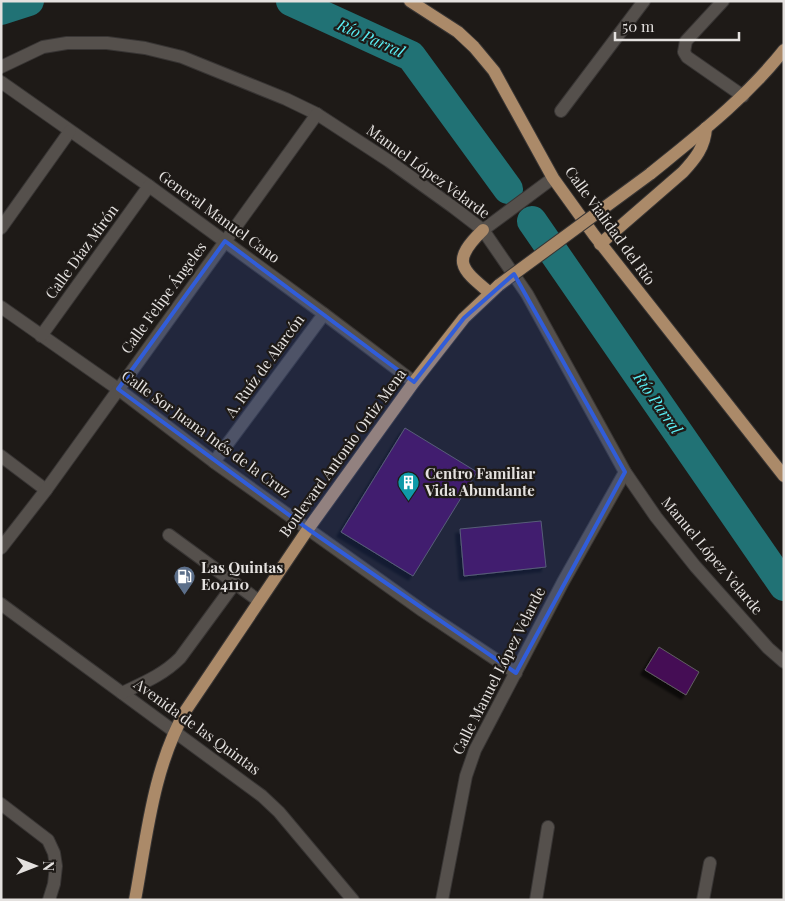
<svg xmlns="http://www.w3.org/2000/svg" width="785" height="901" font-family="'Playfair Display',serif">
  <defs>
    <filter id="shadow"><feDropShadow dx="-4.5" dy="4.5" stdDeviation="1" flood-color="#0009"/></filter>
  </defs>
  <rect width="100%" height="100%" fill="#1e1a17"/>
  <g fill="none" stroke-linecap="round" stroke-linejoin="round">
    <g stroke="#217275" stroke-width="30">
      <polyline points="291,1 411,56 508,189"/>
      <polyline points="1,10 29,1"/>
      <polyline points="532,221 784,586"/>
    </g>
  </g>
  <g fill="#450c54" stroke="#615e62" filter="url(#shadow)">
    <polygon points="405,428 477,472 413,576 341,532"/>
    <polygon points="541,521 546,567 464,576 460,529"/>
    <polygon points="659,647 699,672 686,695 645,670"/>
  </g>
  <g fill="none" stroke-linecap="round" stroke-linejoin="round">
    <defs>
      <g id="minor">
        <polyline points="723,1 686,41 684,52 687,57 743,96"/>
        <polyline points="1,67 43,47 67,43 107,43 145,48 182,57 286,99 317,114 389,161 453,207 483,230 527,294 625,472 656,517 695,566 768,648 784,662"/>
        <polyline points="1,82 149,186 324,314 414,382"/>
        <polyline points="561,111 644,1"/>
        <polyline points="1,228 70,131"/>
        <polyline points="483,230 553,178"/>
        <polyline points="1,307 118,389 214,462 423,611 516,673"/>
        <polyline points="41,336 149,186"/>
        <polyline points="1,456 46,490"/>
        <polyline points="214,462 324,314"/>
        <polyline points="169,535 259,601"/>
        <polyline points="1,548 46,490 317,114"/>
        <polyline points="1,604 262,796 279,812 353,900"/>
        <path d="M122 693C143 683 163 675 180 658L235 583"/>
        <polyline points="1,804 48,840 54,853 56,866 54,884 49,900"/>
        <polyline points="442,900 466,776 475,750 563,582 625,472"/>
        <polyline points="536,900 548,827"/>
        <polyline points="703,900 710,863"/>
      </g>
      <g id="major">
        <polyline points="410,1 458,32 474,47 494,71 553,178 594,235 784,476"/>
        <path d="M650 174C698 135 745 99 784 50"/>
        <path d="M483 230C451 261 460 268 490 293"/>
        <path d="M600 244 683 172C695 159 705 147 706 128"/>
        <path d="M135 900C147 835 153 768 186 710L308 529 414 382 464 318 499 285"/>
      </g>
    </defs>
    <use href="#minor" stroke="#383534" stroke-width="14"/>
    <use href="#major" stroke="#383534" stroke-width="14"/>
    <use href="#minor" stroke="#55504c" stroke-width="12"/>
    <use href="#major" stroke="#ab8a69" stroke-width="12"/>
    <defs>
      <polyline id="major-bridge" points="499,285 650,174"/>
    </defs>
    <use href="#major-bridge" stroke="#383534" stroke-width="14" stroke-linecap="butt"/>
    <use href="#major-bridge" stroke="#ab8a69" stroke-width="12"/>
  </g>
  <path fill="#315dd9" fill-opacity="0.2" stroke="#315dd9" stroke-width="4" stroke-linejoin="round" d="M225 241 414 382 464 318 514 274 625 472 516 673 308 529 118 389Z"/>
  <defs>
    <symbol id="building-pin" viewBox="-11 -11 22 30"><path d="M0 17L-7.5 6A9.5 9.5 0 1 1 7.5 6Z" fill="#0f9aa8" stroke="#1e1a17"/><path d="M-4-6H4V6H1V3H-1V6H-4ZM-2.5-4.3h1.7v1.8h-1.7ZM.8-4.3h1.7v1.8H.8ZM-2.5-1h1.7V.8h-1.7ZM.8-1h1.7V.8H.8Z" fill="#fff"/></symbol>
    <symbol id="fuel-pin" viewBox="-11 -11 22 30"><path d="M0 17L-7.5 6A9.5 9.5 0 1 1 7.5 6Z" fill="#5c6f8a" stroke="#1e1a17"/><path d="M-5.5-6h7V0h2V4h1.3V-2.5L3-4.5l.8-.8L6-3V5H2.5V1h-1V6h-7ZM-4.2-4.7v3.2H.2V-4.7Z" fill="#fff"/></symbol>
  </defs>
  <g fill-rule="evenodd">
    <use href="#building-pin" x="396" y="470" width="25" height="34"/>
    <use href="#fuel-pin" x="172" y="564" width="25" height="34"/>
  </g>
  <g text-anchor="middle" stroke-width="4.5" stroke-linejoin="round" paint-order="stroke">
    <g font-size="15" fill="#e4e1df" stroke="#1e1a17">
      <text transform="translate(428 172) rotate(36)" y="5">Manuel López Velarde</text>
      <text transform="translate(219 217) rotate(36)" y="5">General Manuel Cano</text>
      <text transform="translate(610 226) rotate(54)" y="5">Calle Vialidad del Río</text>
      <text transform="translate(82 252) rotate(-54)" y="5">Calle Díaz Mirón</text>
      <text transform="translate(164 298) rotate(-54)" y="5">Calle Felipe Ángeles</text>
      <text transform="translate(265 366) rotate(-54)" y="5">A. Ruíz de Alarcón</text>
      <text transform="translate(206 434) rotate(36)" y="5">Calle Sor Juana Inés de la Cruz</text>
      <text transform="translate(343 453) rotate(-54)" y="5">Boulevard Antonio Ortiz Mena</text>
      <text transform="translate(712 556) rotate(50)" y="5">Manuel López Velarde</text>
      <text transform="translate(499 671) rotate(-63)" y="5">Calle Manuel López Velarde</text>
      <text transform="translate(197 727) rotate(36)" y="5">Avenida de las Quintas</text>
    </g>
    <g font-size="15" font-weight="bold" fill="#e4e1df" stroke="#1e1a17" text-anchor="start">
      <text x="425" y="479">Centro Familiar<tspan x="425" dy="17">Vida Abundante</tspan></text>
      <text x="201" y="573">Las Quintas<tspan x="201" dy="17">E04110</tspan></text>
    </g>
    <g font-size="16" font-style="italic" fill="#5aeff5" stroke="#1e1a17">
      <text transform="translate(371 38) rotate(24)" y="6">Río Parral</text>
      <text transform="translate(658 403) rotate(55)" y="6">Río Parral</text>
    </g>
  </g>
  <rect width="785" height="901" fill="none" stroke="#e4e1df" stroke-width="5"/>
  <g transform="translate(35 866) rotate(90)" stroke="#1e1a17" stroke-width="4" paint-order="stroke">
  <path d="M0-4L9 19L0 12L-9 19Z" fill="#e4e1df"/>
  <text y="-8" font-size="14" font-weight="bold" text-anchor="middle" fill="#e4e1df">N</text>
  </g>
  <path d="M615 32v8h124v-8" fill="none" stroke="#e4e1df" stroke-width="2.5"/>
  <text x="622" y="32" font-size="15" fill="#e4e1df" stroke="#1e1a17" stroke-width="4" paint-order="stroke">50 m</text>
</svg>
